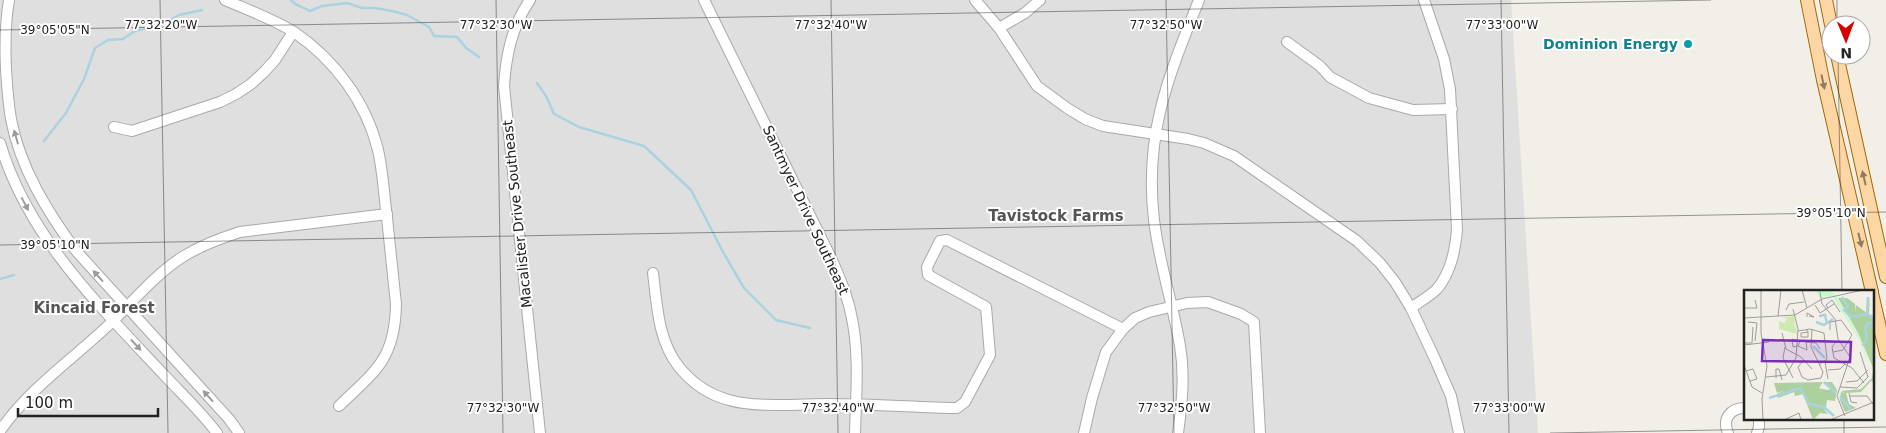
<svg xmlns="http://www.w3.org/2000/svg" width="1886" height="433" font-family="'DejaVu Sans',sans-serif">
  <rect width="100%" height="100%" fill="#f2efe9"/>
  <polygon fill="#e0dfdf" points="0,0 1511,0 1538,433 0,433"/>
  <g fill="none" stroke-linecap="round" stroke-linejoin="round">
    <g stroke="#aad3df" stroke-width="2.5">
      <path d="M291 0C295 6 304 7 310 11L322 6 347 3 362 8H375L392 11 407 15 429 27 434 36 457 37 466 48 479 57"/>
      <polyline points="537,83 546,96 554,114 579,127 644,146 691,190 723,252 744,288 776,320 810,328"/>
      <polyline points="44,141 66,113 84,79 95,48 108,40 123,39 135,31 161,25 179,15 202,10"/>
      <polyline points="0,279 14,275"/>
    </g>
    <defs>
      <g id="minor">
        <path d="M9 0C5 23 5 46 6 69 7 86 8 102 11 119 20 168 48 213 77 252L229 419 239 433"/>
        <path d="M225 0C248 10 273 19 294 32 335 60 366 102 378 150 383 172 384 195 387 218 390 247 393 276 396 304 395 360 375 371 339 406"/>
        <path d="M530 0C512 26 506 55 504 86L540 433"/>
        <path d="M704 0 830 256C839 275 847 294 851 314 860 353 856 394 855 433"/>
        <polyline points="975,0 999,28 1037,86 1067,108 1085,119 1103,126 1188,139 1204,143 1234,156 1357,241 1380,263 1395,282 1411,308 1435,359 1451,396 1459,433"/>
        <polyline points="999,28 1025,13 1040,0"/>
        <polyline points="1287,42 1320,66 1330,77 1369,98 1413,110 1452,109"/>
        <polyline points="114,127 132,131 220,102 236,94 251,84 264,72 275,60 293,32"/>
        <path d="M0 143C28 238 101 307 166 377 183 395 202 413 217 433"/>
        <path d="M653 273C657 305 658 341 679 367 692 383 710 395 729 400 755 408 800 404 828 404 871 404 914 407 957 408L965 402 990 355 986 307 928 275 927 267 940 241 947 240 1123 329"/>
        <path d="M1411 308C1419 302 1430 296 1437 289 1451 272 1455 251 1457 230L1450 89 1444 59 1424 0"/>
        <path d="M0 431C30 387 76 357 114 320 136 298 157 273 184 256 202 245 221 238 240 232L387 214"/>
        <polyline points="1084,433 1092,398 1106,352 1123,329 1135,318 1149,312 1187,303 1208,302 1241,314 1254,322 1260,433"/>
        <path d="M1178 433C1182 404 1185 375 1180 346 1173 304 1159 263 1154 220 1144 135 1168 77 1199 0"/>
        <path d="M1728 433C1722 419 1730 408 1745 408"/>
        <polyline points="1757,433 1759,427 1759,419"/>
      </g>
      <g id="major">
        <polyline points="1807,0 1823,80 1872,292"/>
        <polyline points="1826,0 1831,25"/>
        <polyline points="1837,55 1886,277"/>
        <polyline points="1872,293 1886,354"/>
      </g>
    </defs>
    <use href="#minor" stroke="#a9a9a9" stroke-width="12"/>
    <use href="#major" stroke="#a06b00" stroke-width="14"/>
    <use href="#minor" stroke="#fff" stroke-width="10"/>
    <use href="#major" stroke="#fcd6a4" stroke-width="12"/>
  </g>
  <defs><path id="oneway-solid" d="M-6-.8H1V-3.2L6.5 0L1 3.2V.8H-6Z" transform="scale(1.25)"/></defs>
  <g fill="#8f7c63">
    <use href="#oneway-solid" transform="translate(1823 82) rotate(78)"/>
    <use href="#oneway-solid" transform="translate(1864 178) rotate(-103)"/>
    <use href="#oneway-solid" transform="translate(1860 240) rotate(77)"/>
  </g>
  <g fill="#9c9c9c">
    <use href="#oneway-solid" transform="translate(16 137) rotate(-106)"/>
    <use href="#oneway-solid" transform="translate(25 204) rotate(62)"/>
    <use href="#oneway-solid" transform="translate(98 276) rotate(-132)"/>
    <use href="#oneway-solid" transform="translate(136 345) rotate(47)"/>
    <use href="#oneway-solid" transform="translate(208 396) rotate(-132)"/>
  </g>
  <path fill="none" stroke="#222" stroke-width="1" stroke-opacity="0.45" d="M160 0 168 433M496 0 503 433M831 0 838 433M1166 0 1174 433M1501 0 1509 433M1837 0V25M0 30 1711 0M1838 55 1842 292M0 245 1886 212M1844 419V433M1550 433 1886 427"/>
  <circle fill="#0f9aa8" stroke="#fff" stroke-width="2" cx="1688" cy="44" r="5"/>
  <g text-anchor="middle" stroke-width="4" stroke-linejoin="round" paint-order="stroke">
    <g font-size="14" font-weight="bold" fill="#0d838f" stroke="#fff" text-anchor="end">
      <text x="1678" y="49">Dominion Energy</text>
    </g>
    <g font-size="14" fill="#222" stroke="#fff">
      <text transform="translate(806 210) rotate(65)" y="5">Santmyer Drive Southeast</text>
      <text transform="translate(517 214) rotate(-96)" y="5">Macalister Drive Southeast</text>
    </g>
    <g font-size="15" font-weight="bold" fill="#555" stroke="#fff">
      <text x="1056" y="221">Tavistock Farms</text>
      <text x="94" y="313">Kincaid Forest</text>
    </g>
  </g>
  <g transform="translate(1744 290)">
    <rect width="130" height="130" fill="#f2efe9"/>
    <path d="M50 26 51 33 47 35 51 34 53 44 35 39V31L40 33 43 29 39 27Z" fill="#cdebb0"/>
    <path d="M126 7 125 24 130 26V80L114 43 94 8H103L111 14 112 22V15L123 23ZM128 82 130 92 127 91 117 102 102 103 105 114 112 118 101 122 96 110 97 102 101 103 97 101 117 99 128 88ZM79 92 75 98 83 100 87 99 80 92H88L93 100 91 111 83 110 82 117 78 116 84 124 76 123 69 130 59 104 51 106 50 102 34 108 33 104 41 100 33 103 30 93Z" fill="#add19e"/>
    <path d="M71 0H87L94 9 116 48 130 87 115 49 88 6 76 8Z" fill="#c8facc"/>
    <path fill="none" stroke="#aad3df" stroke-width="2.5" d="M98 7 104 16 100 20 107 27 123 24 130 29M123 24 124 7M75 26 81 25 83 34M72 32 80 35 89 29M69 56 81 68M119 56 123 48 121 38 124 33H130M80 92 92 103M96 106 107 120M25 108 56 98 65 114 80 117 90 126"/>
    <path fill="none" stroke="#9f9d99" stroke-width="1" d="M17 0V43L23 76 18 109 19 130M58 0 63 18M76 2 78 14 91 29 94 49 106 67 93 106 101 126M71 15 76 23 90 14M0 18H13L11 10M84 18 82 15 88 10 96 22M42 20 45 14 60 12M34 26 37 0M63 27V23L70 27 65 26M0 28 51 25 78 9 119 0M4 32 13 33 11 51M63 40 64 42V47H57V43L64 42M86 40V32L97 30 108 45 99 60 89 62M54 41 66 39 80 43 83 69 75 75M38 43 42 59 57 67 68 79M52 50 48 49 49 57 54 56 56 51M0 53H8L9 37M91 53 88 57 90 68 108 78 120 93M0 55 25 52M54 56 63 60 62 52 72 53 76 59M41 57 39 68 49 88M60 70 54 77 58 87 64 90 77 88 79 82 67 57 68 39M81 72 84 89M0 75 8 97 18 103M84 80 96 79 101 74M2 81 9 79 13 89 6 91M22 87 42 85 52 68 54 39 49 19M32 88V79H35L38 90M102 92 113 91 124 80M96 97 113 98 124 87 116 62M105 103 107 112 113 113M105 106H123L129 114M40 130 55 123 57 130M86 130 130 112"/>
    <path fill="#7b2cbf" fill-opacity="0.15" stroke="#7b2cbf" stroke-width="2.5" d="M19 50 107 52 106 72 18 71Z"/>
    <rect width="130" height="130" fill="none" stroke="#222" stroke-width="2.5"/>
  </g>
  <g font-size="12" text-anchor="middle" fill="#222" stroke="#fff" stroke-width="4" stroke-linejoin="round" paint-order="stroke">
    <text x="161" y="29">77°32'20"W</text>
    <text x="496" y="29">77°32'30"W</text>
    <text x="831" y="29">77°32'40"W</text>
    <text x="1166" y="29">77°32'50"W</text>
    <text x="1502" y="29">77°33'00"W</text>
    <text x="55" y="34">39°05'05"N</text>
    <text x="1831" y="217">39°05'10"N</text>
    <text x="55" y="249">39°05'10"N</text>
    <text x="503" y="412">77°32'30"W</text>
    <text x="838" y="412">77°32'40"W</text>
    <text x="1174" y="412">77°32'50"W</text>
    <text x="1509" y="412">77°33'00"W</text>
  </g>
  <g transform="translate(1846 40) rotate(179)"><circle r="24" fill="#ffffff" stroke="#a7a7a7"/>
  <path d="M0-4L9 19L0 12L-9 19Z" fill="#d40000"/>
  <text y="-8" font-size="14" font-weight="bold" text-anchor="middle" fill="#222222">N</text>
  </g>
  <path d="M18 408v8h140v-8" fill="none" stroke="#222222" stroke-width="2.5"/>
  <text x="25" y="408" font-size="15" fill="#222222" stroke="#ffffff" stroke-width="4" paint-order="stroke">100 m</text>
</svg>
